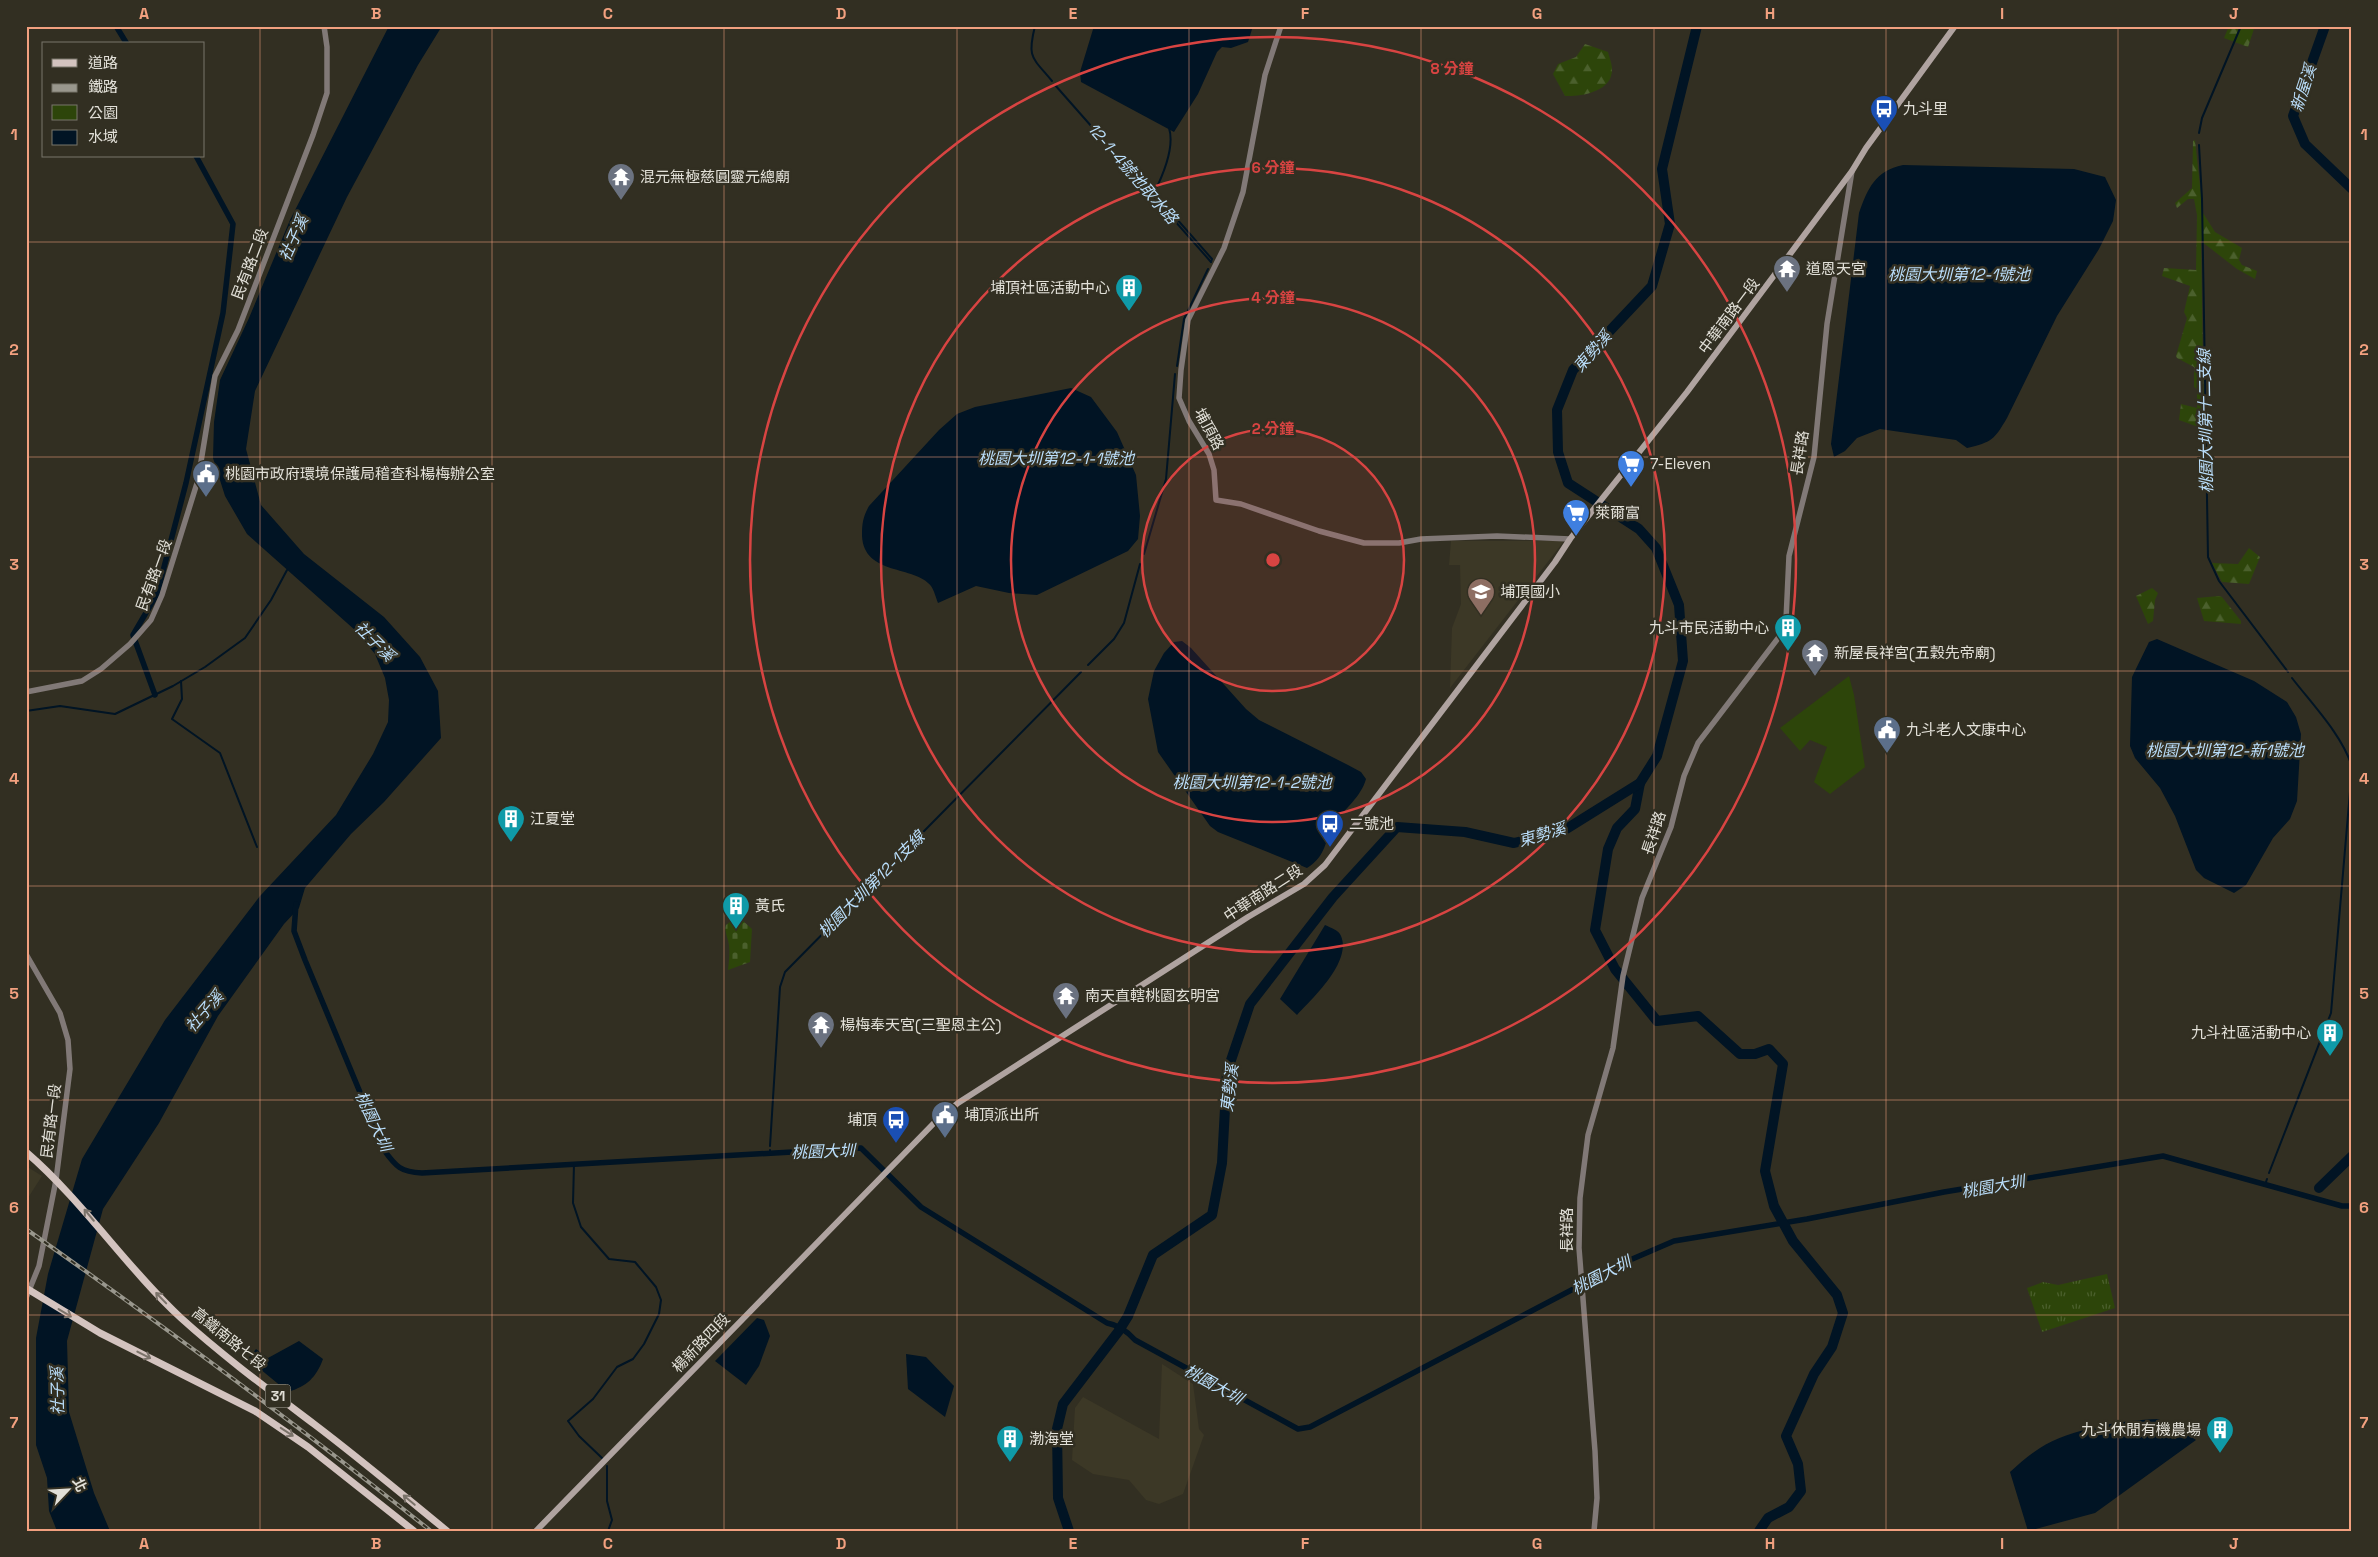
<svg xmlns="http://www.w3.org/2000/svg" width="2378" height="1557" font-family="'Space Grotesk','Noto Sans TC',sans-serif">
  <defs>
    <pattern id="grass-tufts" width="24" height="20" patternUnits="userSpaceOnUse" patternTransform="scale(1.25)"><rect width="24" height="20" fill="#2d450a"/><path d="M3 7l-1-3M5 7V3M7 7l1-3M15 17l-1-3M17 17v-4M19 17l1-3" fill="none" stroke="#4b602d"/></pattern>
    <pattern id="forest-firs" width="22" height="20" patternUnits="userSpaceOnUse" patternTransform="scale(1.25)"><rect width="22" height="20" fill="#2d450a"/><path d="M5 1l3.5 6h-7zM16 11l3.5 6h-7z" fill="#4b602d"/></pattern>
    <pattern id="cemetery-stones" width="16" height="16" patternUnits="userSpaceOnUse" patternTransform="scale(1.25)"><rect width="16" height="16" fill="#2d450a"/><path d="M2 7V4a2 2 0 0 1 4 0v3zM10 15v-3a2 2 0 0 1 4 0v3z" fill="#4b602d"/></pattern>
  </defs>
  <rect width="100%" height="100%" fill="#322f22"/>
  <g fill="#3c3826">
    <polygon points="1451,541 1564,541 1450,688 1452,628 1461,604 1460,565 1449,565"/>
    <polygon points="26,1166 42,1176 26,1201"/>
    <polygon points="1162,1364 1193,1384 1199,1429 1204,1435 1183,1494 1159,1504 1146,1500 1129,1480 1093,1474 1072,1460 1075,1408 1083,1397 1159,1439"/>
  </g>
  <polygon fill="url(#grass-tufts)" points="2107,1274 2115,1308 2042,1332 2027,1288 2043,1282 2058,1285"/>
  <g fill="url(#forest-firs)">
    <polygon points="2229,26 2255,26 2248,47 2224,38"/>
    <path d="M1585 44 1608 52C1610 60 1614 68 1611 76 1607 92 1579 97 1565 96L1553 74 1558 64 1576 57Z"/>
    <polygon points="2195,140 2203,213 2215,232 2242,248 2239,260 2242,265 2257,271 2255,279 2237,269 2201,241 2204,429 2179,420 2181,404 2197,408 2197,389 2194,387 2194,367 2177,358 2176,356 2187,318 2184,312 2190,286 2162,276 2164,268 2196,270 2197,215 2194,199 2188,199 2177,208 2175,203 2192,188 2193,141"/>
    <polygon points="2249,548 2260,557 2249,584 2222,582 2212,563 2238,564"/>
    <polygon points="2152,588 2158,593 2155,600 2153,621 2148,624 2136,596"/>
    <polygon points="2219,596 2222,597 2241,621 2241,624 2204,621 2197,598"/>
  </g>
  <path fill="url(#cemetery-stones)" d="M742 920 752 929 750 962 728 970C729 962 730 953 729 945 728 937 724 932 726 925L731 921Z"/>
  <polygon fill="#2d450a" points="1849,676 1854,695 1865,767 1830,794 1814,782 1827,747 1810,740 1800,751 1780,728"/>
  <g fill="#011424">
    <polygon points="389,26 442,26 418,65 347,197 255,391 246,449 261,505 304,554 384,617 420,657 438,691 441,738 384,802 351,834 305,888 299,908 284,924 218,1016 159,1123 103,1209 67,1341 69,1412 94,1493 110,1531 57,1531 49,1511 47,1478 36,1445 36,1338 48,1274 82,1159 165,1020 260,896 336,815 373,754 388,722 389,700 385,678 375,654 356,631 247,534 225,496 213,458 214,422 220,380 249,318 290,220"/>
    <polygon points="1094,26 1253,26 1248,42 1231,48 1222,47 1217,52 1198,94 1174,132 1081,82 1080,72"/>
    <path d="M1903 165 2074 169 2105 177 2116 200 2113 221 2099 249 2057 316 2007 418C1994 440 1992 442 1967 448L1956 440 1880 429 1857 438 1845 451 1834 457 1831 444 1859 213C1868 188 1875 171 1903 165Z"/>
    <path d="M1071 388 1091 397 1117 432 1136 475 1140 516 1138 539 1128 551 1037 595 1009 593 976 586 938 603C936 598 934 590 931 586 915 565 864 576 862 536 862 523 863 517 869 506L939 430 957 414 975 407Z"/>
    <polygon points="2157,639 2254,681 2287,702 2296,717 2301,734 2297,801 2290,819 2273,838 2246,885 2234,893 2204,878 2196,870 2175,816 2160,788 2135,758 2130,746 2132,677 2149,642"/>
    <path d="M1182 641 1191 648 1246 709 1259 720 1348 765 1361 772 1366 779C1361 797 1345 808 1335 823 1324 840 1327 856 1307 868L1218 832 1210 826 1158 752 1148 699 1154 671 1164 653 1174 642Z"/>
    <path d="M1325 925C1331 928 1339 930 1341 936 1352 962 1312 999 1297 1015L1280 999Z"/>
    <polygon points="757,1318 764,1320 770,1336 759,1366 746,1385 715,1361"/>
    <path d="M299 1341 323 1359C316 1378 307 1386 288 1392L248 1359 256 1349 268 1358Z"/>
    <polygon points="906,1354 926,1357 954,1386 945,1417 908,1389"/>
    <path d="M2158 1419 2184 1431 2196 1440 2095 1513 2028 1531 2010 1472C2019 1464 2029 1455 2040 1448 2070 1429 2123 1420 2158 1419Z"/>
  </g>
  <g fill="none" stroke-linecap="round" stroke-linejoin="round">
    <g stroke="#011424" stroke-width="2">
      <path d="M1035 26C1027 58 1032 57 1052 81"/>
      <polyline points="1055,85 1211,262"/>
      <path d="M1169 128C1175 147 1163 175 1154 193L1212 259 1211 262"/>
      <polyline points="2199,133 2202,118 2241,26"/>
      <polyline points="2199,145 2202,199 2208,557 2219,581 2288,672"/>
      <polyline points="1177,366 1184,319 1208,269"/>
      <polyline points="1144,554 1166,479 1175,374"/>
      <polyline points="1088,665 1114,639 1124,623 1140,564"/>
      <path d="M2292 678C2312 704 2343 736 2352 767"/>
      <polyline points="181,681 182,699 172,719 220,753 257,847"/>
      <polyline points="26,711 60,706 115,714 173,686 205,667 245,638 271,600 287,570"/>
      <polyline points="770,1146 780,987 785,972 1081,672"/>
      <polyline points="770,1150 770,1152"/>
      <polyline points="574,1164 573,1203 581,1227 609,1259 635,1262 656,1287 661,1300 659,1314 644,1344 633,1359 617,1367 593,1399 568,1421 579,1436 602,1458"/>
      <polyline points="2269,1173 2331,1013 2352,768"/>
      <polyline points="2265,1185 2267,1179"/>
      <polyline points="607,1466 607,1501 612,1520 608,1531"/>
    </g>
    <g stroke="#011424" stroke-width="5.5">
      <polyline points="116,26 127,44"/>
      <polyline points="155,695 133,635 157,594 186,483 223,313 233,224 196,156"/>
      <path d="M296 904 294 931 305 960 384 1150C396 1167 401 1172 422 1173L861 1148 921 1207 1107 1323C1119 1325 1127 1331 1135 1340L1298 1429 1310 1427 1623 1263 1674 1241 1807 1219 1944 1192 2163 1156 2342 1206H2352"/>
    </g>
    <g stroke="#011424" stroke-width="10">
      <polyline points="2325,26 2293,116 2305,144 2352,189"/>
      <polyline points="1640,783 1635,809 1617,828 1608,849 1595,930 1615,969 1657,1021 1698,1016 1740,1054 1755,1054 1769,1049 1783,1064 1765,1171 1774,1206 1793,1241 1837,1295 1843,1313 1832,1347 1814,1374 1786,1436 1798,1464 1801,1491 1789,1507 1768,1518 1759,1531"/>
      <polyline points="2319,1188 2352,1156"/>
      <polyline points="1069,1531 1058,1498 1057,1429 1063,1404 1118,1332 1128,1316 1153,1255 1212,1215 1222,1163 1227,1072 1250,1004 1333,897 1397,827 1465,832 1514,843 1563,831 1640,783 1657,756 1683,661 1679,605 1656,548 1639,529 1568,483 1558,452 1557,410 1573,370 1652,286 1670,224 1662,169 1697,26"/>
    </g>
    <g stroke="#817977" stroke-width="5.5">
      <polyline points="1281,26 1265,75 1243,192 1224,248 1188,320 1181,370 1179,398 1189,421 1209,454 1214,470 1216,500 1241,504 1319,531 1364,543 1399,543 1421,539 1497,536 1570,539"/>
      <polyline points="26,692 82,681 101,669 130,644 151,620 162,595 198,480 215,376 238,330 313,135 327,93 327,47 324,26"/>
      <polyline points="26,954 60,1013 68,1040 70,1069 56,1180 39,1266 26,1298"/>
      <polyline points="1594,1531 1597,1498 1595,1451 1579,1248 1580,1198 1588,1135 1613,1048 1623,976 1642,898 1671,827 1684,776 1698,743 1779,637 1786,620 1789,556 1814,457 1827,324 1852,171"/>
    </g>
    <polyline stroke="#afa3a0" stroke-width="6" points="536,1531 936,1121 958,1103 1248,917 1304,884 1325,865 1555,562 1570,539 1687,392 1852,171 1866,148 1955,26"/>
    <g stroke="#d3c3bf" stroke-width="7">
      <path d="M26 1152C84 1202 125 1266 181 1318 223 1356 269 1390 314 1424 359 1458 403 1495 447 1531"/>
      <polyline points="26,1288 100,1333 255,1411 308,1447 414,1531"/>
    </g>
    <defs>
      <path id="rail" d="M26 1229C164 1326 299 1426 431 1531"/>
    </defs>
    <use href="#rail" stroke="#99978d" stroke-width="4"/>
    <use href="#rail" stroke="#322f22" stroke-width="2" stroke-dasharray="5.5" stroke-linecap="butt"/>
  </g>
  <defs><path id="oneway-shaft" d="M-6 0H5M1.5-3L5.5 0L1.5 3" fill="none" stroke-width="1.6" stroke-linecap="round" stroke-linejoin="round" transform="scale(1.25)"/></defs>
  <g stroke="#7a7269">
    <use href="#oneway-shaft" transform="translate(89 1215) rotate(-130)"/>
    <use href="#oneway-shaft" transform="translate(161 1298) rotate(-134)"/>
    <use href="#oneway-shaft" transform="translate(65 1313) rotate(31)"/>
    <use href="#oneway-shaft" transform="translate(144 1355) rotate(27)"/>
    <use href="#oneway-shaft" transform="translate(287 1432) rotate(33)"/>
    <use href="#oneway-shaft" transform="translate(409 1500) rotate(-140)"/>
  </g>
  <path fill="none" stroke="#f2a07f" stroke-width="1" stroke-opacity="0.55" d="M260 26V1531M492 26V1531M724 26V1531M957 26V1531M1189 26V1531M1421 26V1531M1654 26V1531M1886 26V1531M2118 26V1531M26 242H2352M26 457H2352M26 671H2352M26 886H2352M26 1100H2352M26 1315H2352"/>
  <circle cx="1273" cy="560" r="131" fill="#d84442" fill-opacity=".12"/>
  <g fill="none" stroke="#d84442" stroke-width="2.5">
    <circle cx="1273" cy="560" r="131"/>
    <circle cx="1273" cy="560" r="262"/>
    <circle cx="1273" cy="560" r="392"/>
    <circle cx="1273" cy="560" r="523"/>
  </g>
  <defs>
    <symbol id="bus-pin" viewBox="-11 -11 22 30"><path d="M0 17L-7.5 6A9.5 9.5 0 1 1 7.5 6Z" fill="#1a4fb4" stroke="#322f22"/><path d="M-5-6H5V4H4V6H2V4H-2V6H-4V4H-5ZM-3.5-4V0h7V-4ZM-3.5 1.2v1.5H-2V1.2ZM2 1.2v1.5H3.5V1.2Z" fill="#fff"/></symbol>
    <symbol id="temple-pin" viewBox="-11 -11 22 30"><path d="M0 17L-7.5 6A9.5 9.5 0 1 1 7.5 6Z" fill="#6b7280" stroke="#322f22"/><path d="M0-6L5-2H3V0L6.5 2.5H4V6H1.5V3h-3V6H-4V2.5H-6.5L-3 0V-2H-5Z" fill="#fff"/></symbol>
    <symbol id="building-pin" viewBox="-11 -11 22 30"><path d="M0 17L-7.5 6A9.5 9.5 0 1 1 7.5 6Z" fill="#0f9aa8" stroke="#322f22"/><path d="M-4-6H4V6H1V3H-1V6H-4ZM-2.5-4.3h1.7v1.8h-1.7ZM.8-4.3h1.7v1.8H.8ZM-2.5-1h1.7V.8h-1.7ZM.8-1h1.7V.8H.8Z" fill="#fff"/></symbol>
    <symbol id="supermarket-pin" viewBox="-11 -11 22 30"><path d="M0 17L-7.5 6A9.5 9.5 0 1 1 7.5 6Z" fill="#3f7fe0" stroke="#322f22"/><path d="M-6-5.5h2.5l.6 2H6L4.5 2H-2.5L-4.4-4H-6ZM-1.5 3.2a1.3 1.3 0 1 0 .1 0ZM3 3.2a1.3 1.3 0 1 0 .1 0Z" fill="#fff"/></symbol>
    <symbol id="civic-pin" viewBox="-11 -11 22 30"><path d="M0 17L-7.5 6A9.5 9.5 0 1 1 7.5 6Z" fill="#5c6f8a" stroke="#322f22"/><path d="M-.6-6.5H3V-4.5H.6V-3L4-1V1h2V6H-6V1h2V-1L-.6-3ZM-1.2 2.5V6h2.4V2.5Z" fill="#fff"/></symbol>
    <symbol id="school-pin" viewBox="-11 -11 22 30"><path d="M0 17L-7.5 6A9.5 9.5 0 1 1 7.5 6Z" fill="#8d6e63" stroke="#322f22"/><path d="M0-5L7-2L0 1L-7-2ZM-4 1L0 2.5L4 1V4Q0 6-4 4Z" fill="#fff"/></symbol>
  </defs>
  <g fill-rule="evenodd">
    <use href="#bus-pin" x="1868" y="93" width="32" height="43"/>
    <use href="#temple-pin" x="605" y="161" width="32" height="43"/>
    <use href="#temple-pin" x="1771" y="253" width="32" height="43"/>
    <use href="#building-pin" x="1113" y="272" width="32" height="43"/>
    <use href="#supermarket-pin" x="1615" y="448" width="32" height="43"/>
    <use href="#civic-pin" x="190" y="458" width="32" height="43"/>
    <use href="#supermarket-pin" x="1560" y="497" width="32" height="43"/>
    <use href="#school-pin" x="1465" y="576" width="32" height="43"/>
    <use href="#building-pin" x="1772" y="612" width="32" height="43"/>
    <use href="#temple-pin" x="1799" y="637" width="32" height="43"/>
    <use href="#civic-pin" x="1871" y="714" width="32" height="43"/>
    <use href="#building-pin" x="495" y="803" width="32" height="43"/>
    <use href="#bus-pin" x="1314" y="808" width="32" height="43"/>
    <use href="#building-pin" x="720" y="890" width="32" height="43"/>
    <use href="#temple-pin" x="1050" y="980" width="32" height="43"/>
    <use href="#temple-pin" x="805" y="1009" width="32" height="43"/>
    <use href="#building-pin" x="2314" y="1017" width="32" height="43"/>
    <use href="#civic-pin" x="929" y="1099" width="32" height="43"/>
    <use href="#bus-pin" x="880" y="1104" width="32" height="43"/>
    <use href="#building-pin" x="2204" y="1414" width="32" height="43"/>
    <use href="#building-pin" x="994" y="1423" width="32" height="43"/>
  </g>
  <g text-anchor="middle" stroke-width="5" stroke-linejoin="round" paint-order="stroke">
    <rect fill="#322f22" stroke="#adaba1" stroke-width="1" x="265.5" y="1384.5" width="25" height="23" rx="4"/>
    <g font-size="14" font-weight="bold" fill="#e2e0d8">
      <text x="278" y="1401">31</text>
    </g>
    <g font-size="15" fill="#e2e0d8" stroke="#322f22" text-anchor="start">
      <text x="1903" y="114">九斗里</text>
      <text x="640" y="182">混元無極慈圓靈元總廟</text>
      <text x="1806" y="274">道恩天宮</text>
      <text x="1110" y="293" text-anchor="end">埔頂社區活動中心</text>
      <text x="1650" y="469">7-Eleven</text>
      <text x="225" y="479">桃園市政府環境保護局稽查科楊梅辦公室</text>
      <text x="1595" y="518">萊爾富</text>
      <text x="1500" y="597">埔頂國小</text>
      <text x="1769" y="633" text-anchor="end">九斗市民活動中心</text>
      <text x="1834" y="658">新屋長祥宮(五穀先帝廟)</text>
      <text x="1906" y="735">九斗老人文康中心</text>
      <text x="530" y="824">江夏堂</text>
      <text x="1349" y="829">二號池</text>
      <text x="755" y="911">黃氏</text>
      <text x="1085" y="1001">南天直轄桃園玄明宮</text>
      <text x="840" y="1030">楊梅奉天宮(三聖恩主公)</text>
      <text x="2311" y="1038" text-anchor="end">九斗社區活動中心</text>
      <text x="964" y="1120">埔頂派出所</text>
      <text x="877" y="1125" text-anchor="end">埔頂</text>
      <text x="2201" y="1435" text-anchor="end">九斗休閒有機農場</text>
      <text x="1029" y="1444">渤海堂</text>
    </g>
    <g font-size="15" fill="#e2e0d8" stroke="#322f22">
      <text transform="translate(250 264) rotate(-69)" y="5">民有路二段</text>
      <text transform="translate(1729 316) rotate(-53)" y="5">中華南路一段</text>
      <text transform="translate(1209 429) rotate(62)" y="5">埔頂路</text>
      <text transform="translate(1800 453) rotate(-81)" y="5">長祥路</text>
      <text transform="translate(154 575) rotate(-70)" y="5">民有路一段</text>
      <text transform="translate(1654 833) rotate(-72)" y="5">長祥路</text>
      <text transform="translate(1263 893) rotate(-33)" y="5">中華南路二段</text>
      <text transform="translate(51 1121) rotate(-83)" y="5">民有路一段</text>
      <text transform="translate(1567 1230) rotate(-90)" y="5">長祥路</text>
      <text transform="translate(229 1339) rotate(39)" y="5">高鐵南路七段</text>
      <text transform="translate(701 1343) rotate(-46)" y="5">楊新路四段</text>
    </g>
    <g font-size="16" font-style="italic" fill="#badefb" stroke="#322f22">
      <text transform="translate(2303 88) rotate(-72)" y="6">新屋溪</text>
      <text transform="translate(1133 173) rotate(49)" y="6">12-1-4號池取水路</text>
      <text transform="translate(293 238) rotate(-66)" y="6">社子溪</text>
      <text x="1959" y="280">桃園大圳第12-1號池</text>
      <text transform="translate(1592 351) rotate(-49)" y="6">東勢溪</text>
      <text transform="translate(2205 421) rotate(-91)" y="6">桃園大圳第十二支線</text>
      <text x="1056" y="464">桃園大圳第12-1-1號池</text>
      <text transform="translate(375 641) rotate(45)" y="6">社子溪</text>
      <text x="2225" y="756">桃園大圳第12-新1號池</text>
      <text x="1252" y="788">桃園大圳第12-1-2號池</text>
      <text transform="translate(1542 834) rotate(-16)" y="6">東勢溪</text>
      <text transform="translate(871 884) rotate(-45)" y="6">桃園大圳第12-1支線</text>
      <text transform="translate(204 1011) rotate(-49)" y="6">社子溪</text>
      <text transform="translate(1229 1088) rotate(-83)" y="6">東勢溪</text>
      <text transform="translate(374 1121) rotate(65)" y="6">桃園大圳</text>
      <text transform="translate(823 1151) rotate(-2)" y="6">桃園大圳</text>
      <text transform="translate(1993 1186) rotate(-10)" y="6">桃園大圳</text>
      <text transform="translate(1601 1275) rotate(-27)" y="6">桃園大圳</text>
      <text transform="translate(1214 1384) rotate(29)" y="6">桃園大圳</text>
      <text transform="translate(57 1391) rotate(-91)" y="6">社子溪</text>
    </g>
  </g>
  <circle cx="1273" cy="560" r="8" fill="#d84442" stroke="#322f22" stroke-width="2.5"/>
  <g font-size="15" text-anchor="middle" font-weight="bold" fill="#d84442" stroke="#322f22" stroke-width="5" stroke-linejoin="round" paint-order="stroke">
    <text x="1452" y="74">8 分鐘</text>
    <text x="1273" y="173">6 分鐘</text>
    <text x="1273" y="303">4 分鐘</text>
    <text x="1273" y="434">2 分鐘</text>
  </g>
  <rect width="2378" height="1557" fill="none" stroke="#322f22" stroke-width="55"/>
  <rect x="42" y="42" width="162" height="115" fill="#322f22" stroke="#78766b"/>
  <rect x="52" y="59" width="25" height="8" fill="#d3c3bf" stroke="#78766b"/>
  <text x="88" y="68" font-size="15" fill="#e2e0d8">道路</text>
  <rect x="52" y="84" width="25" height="8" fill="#99978d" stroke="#78766b"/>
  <text x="88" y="92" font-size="15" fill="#e2e0d8">鐵路</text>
  <rect x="52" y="105" width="25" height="15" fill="#2d450a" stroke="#78766b"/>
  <text x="88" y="118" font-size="15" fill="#e2e0d8">公園</text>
  <rect x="52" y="130" width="25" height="15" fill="#011424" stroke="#78766b"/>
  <text x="88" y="142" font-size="15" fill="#e2e0d8">水域</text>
  <g transform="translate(68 1490) rotate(65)" stroke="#322f22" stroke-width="4" paint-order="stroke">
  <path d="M0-4L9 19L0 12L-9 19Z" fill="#e2e0d8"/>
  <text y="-8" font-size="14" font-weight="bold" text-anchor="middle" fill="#e2e0d8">北</text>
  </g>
  <rect x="28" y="28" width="2322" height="1502" fill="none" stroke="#f2a07f" stroke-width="2"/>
  <g font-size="16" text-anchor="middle" font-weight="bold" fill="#f2a07f">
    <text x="144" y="19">A</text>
    <text x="376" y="19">B</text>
    <text x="608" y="19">C</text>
    <text x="841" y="19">D</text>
    <text x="1073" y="19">E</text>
    <text x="1305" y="19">F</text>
    <text x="1537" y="19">G</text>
    <text x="1770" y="19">H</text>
    <text x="2002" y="19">I</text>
    <text x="2234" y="19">J</text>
    <text x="14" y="140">1</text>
    <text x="2364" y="140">1</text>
    <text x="14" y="355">2</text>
    <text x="2364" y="355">2</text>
    <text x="14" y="570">3</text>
    <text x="2364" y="570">3</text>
    <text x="14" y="784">4</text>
    <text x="2364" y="784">4</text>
    <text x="14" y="999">5</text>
    <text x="2364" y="999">5</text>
    <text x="14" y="1213">6</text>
    <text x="2364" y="1213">6</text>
    <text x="14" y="1428">7</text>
    <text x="2364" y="1428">7</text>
    <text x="144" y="1549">A</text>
    <text x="376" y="1549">B</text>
    <text x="608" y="1549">C</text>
    <text x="841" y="1549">D</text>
    <text x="1073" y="1549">E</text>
    <text x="1305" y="1549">F</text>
    <text x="1537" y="1549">G</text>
    <text x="1770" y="1549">H</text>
    <text x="2002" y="1549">I</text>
    <text x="2234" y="1549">J</text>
  </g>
</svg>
